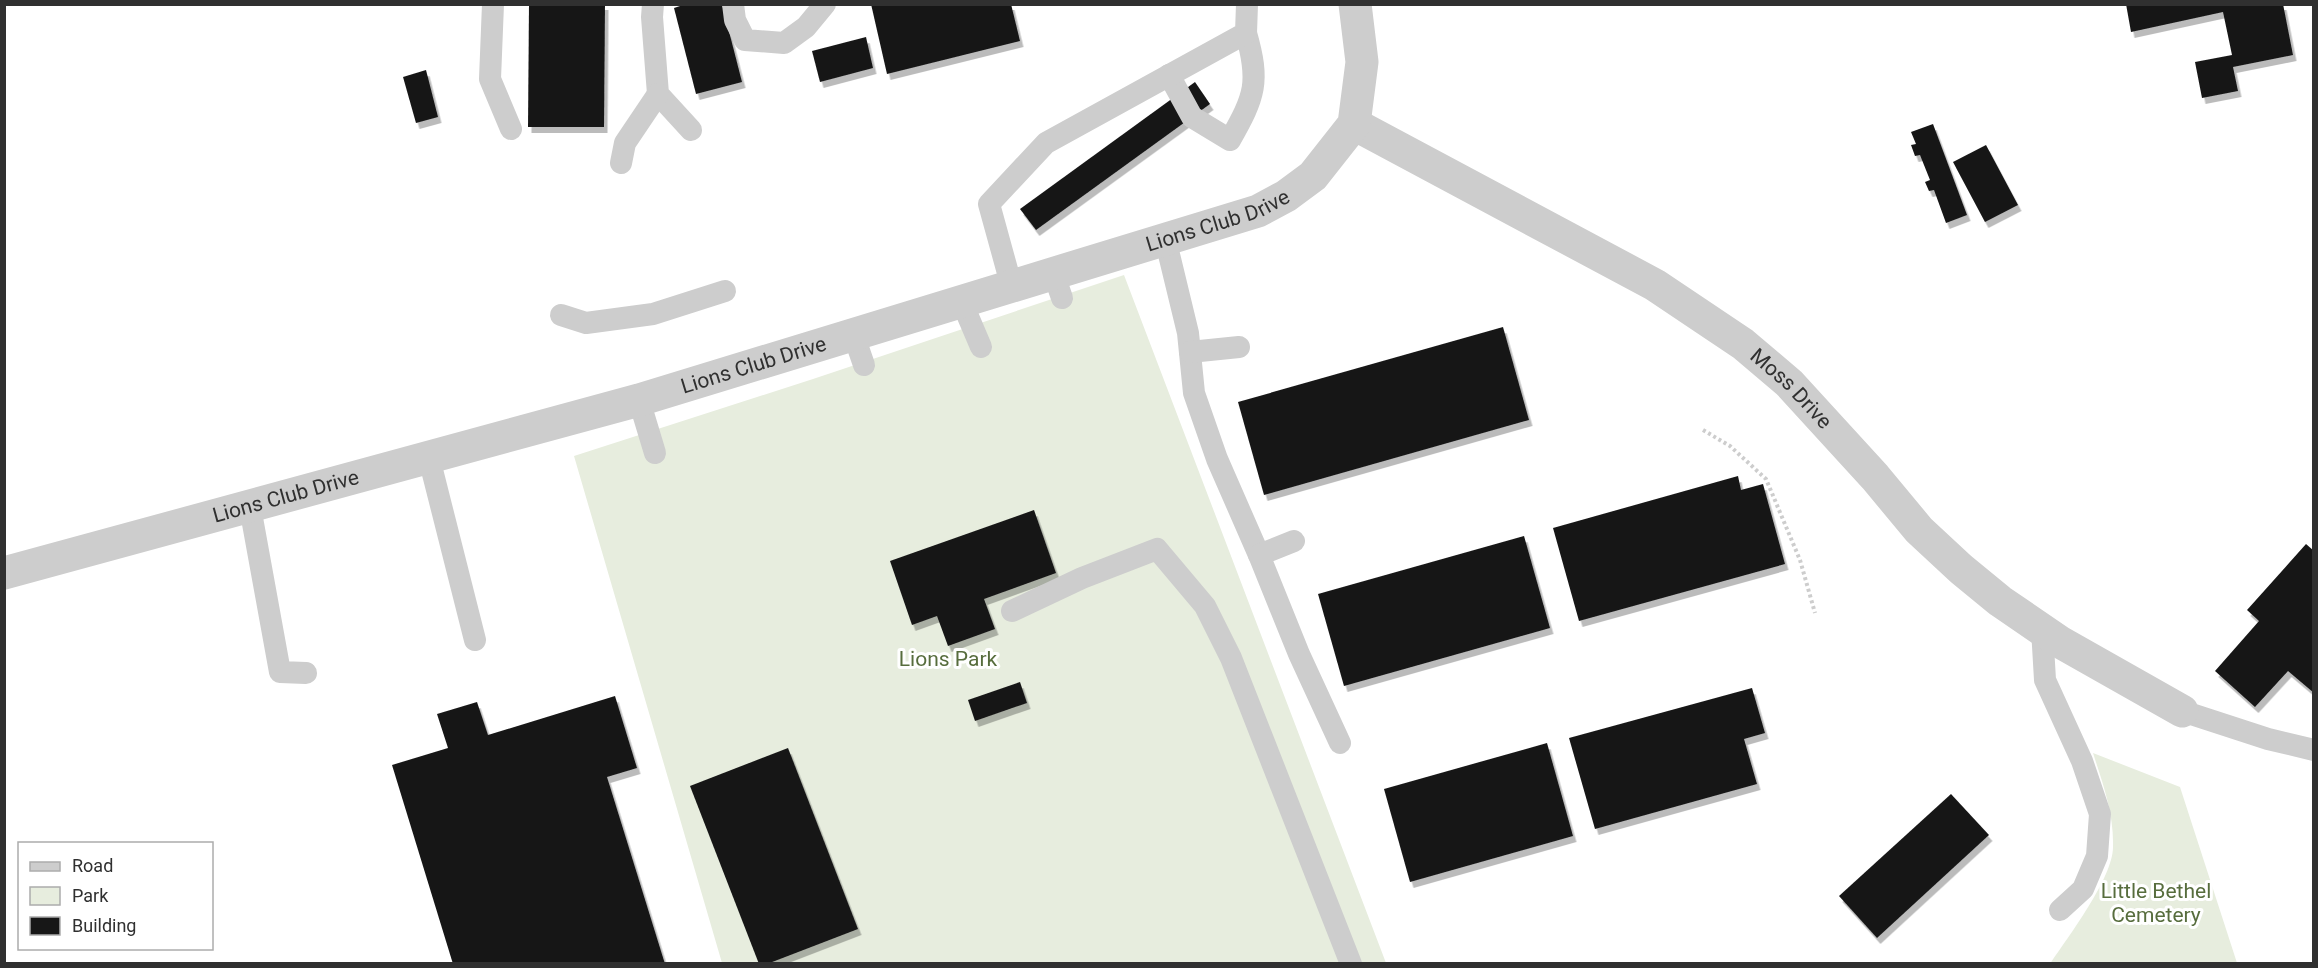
<svg xmlns="http://www.w3.org/2000/svg" width="2318" height="968" font-family="Roboto,sans-serif">
  <defs>
    <filter id="shadow"><feDropShadow dx="3.5" dy="6" stdDeviation="0" flood-color="#0004"/></filter>
  </defs>
  <rect width="100%" height="100%" fill="#fff"/>
  <g fill="#e7edde">
    <polygon points="1124,275 1386,963 722,963 574,456 813,379"/>
    <path d="M2093 753 2180 787 2237 963 2050 964C2068 937 2113 878 2113 847 2114 814 2103 784 2093 753Z"/>
  </g>
  <g fill="#171717" filter="url(#shadow)">
    <polygon points="529,4 605,4 604,127 528,127"/>
    <polygon points="686,4 722,4 742,82 696,94 674,8"/>
    <polygon points="871,4 1011,4 1020,41 887,74"/>
    <polygon points="2126,4 2283,4 2293,55 2233,67 2238,91 2202,98 2195,62 2232,55 2223,12 2131,32"/>
    <polygon points="866,37 873,68 820,82 812,51"/>
    <polygon points="426,70 438,117 416,123 403,77"/>
    <polygon points="1195,82 1210,104 1036,230 1020,209"/>
    <polygon points="1933,124 1967,215 1946,223 1934,190 1929,191 1925,182 1930,180 1920,155 1915,156 1911,145 1916,144 1911,132"/>
    <polygon points="1986,145 2018,205 1985,222 1953,162"/>
    <polygon points="1503,327 1529,420 1264,495 1238,402"/>
    <polygon points="1738,476 1741,490 1763,484 1785,564 1579,621 1553,528"/>
    <polygon points="1034,510 1056,573 984,599 995,629 948,646 937,616 912,625 890,561"/>
    <polygon points="1524,536 1550,628 1344,686 1318,594"/>
    <polygon points="2306,544 2314,551 2314,693 2288,671 2255,707 2215,671 2259,621 2247,610"/>
    <polygon points="1020,682 1027,703 975,721 968,700"/>
    <polygon points="1752,688 1765,733 1744,739 1757,784 1595,829 1569,738"/>
    <polygon points="615,696 637,768 607,777 665,964 453,964 392,765 448,748 437,714 477,702 488,735"/>
    <polygon points="1547,743 1573,836 1410,882 1384,789"/>
    <polygon points="788,748 858,929 767,964 759,964 690,786"/>
    <polygon points="1951,794 1989,835 1877,938 1839,896"/>
  </g>
  <g fill="none" stroke-linecap="round" stroke-linejoin="round">
    <polyline stroke="#cdcdcd" stroke-width="4" stroke-dasharray="3 3" stroke-linecap="butt" points="1703,430 1730,446 1766,479 1800,560 1815,613"/>
    <g stroke="#cdcdcd" stroke-width="22">
      <polyline points="493,4 490,79 511,129"/>
      <polyline points="653,4 652,17 658,94 691,130"/>
      <polyline points="733,4 735,20 745,40 784,43 806,27 825,4"/>
      <path d="M1169 75 1192 117 1230 140C1255 96 1260 82 1246 33"/>
      <polyline points="621,163 625,143 658,94"/>
      <polyline points="1165,238 1188,333 1194,393 1217,459 1259,555"/>
      <polyline points="1053,272 1062,298"/>
      <polyline points="1011,284 989,204 1046,143 1246,33 1247,4"/>
      <polyline points="961,300 981,347"/>
      <polyline points="561,315 586,323 653,314 725,291"/>
      <polyline points="853,333 864,365"/>
      <polyline points="1190,352 1239,347"/>
      <polyline points="639,400 655,453"/>
      <polyline points="429,458 475,640"/>
      <polyline points="250,507 280,672 306,673"/>
      <polyline points="1294,541 1259,555 1299,654 1340,743"/>
      <polyline points="1012,611 1082,578 1157,549 1205,606 1231,658 1351,964"/>
      <polyline points="2042,629 2045,680 2082,761 2100,814 2097,856 2083,889 2060,910"/>
      <polyline points="2182,711 2268,739 2314,750"/>
    </g>
    <g stroke="#cdcdcd" stroke-width="33">
      <path id="s1" d="M1354 124 1655 285 1743 344 1789 383 1875 477 1919 530 1961 569 2000 601 2060 642 2182 711"/>
      <path id="s2" d="M4 573 639 400 1258 211 1286 196 1313 176 1354 124 1362 62 1355 4"/>
    </g>
  </g>
  <g text-anchor="middle" stroke-width="6" stroke-linejoin="round" paint-order="stroke">
    <g font-size="21" fill="#303030" stroke="#fff">
      <text dy="7" stroke="none"><textPath href="#s2" startOffset="1264">Lions Club Drive</textPath></text>
      <text dy="7" stroke="none"><textPath href="#s2" startOffset="778">Lions Club Drive</textPath></text>
      <text dy="7" stroke="none"><textPath href="#s1" startOffset="513">Moss Drive</textPath></text>
      <text dy="7" stroke="none"><textPath href="#s2" startOffset="292">Lions Club Drive</textPath></text>
    </g>
    <g font-size="21" fill="#576d3d" stroke="#fff">
      <text x="948" y="666">Lions Park</text>
      <text x="2156" y="898">Little Bethel<tspan x="2156" dy="24">Cemetery</tspan></text>
    </g>
  </g>
  <rect width="2318" height="968" fill="none" stroke="#303030" stroke-width="12"/>
  <rect x="18" y="842" width="195" height="108" fill="#ffffff" stroke="#acacac" stroke-width="1.5"/>
  <rect x="30" y="862" width="30" height="9" fill="#cdcdcd" stroke="#acacac" stroke-width="1.5"/>
  <text x="72" y="872" font-size="18" fill="#303030">Road</text>
  <rect x="30" y="887" width="30" height="18" fill="#e7edde" stroke="#acacac" stroke-width="1.5"/>
  <text x="72" y="902" font-size="18" fill="#303030">Park</text>
  <rect x="30" y="917" width="30" height="18" fill="#171717" stroke="#acacac" stroke-width="1.5"/>
  <text x="72" y="932" font-size="18" fill="#303030">Building</text>
</svg>
